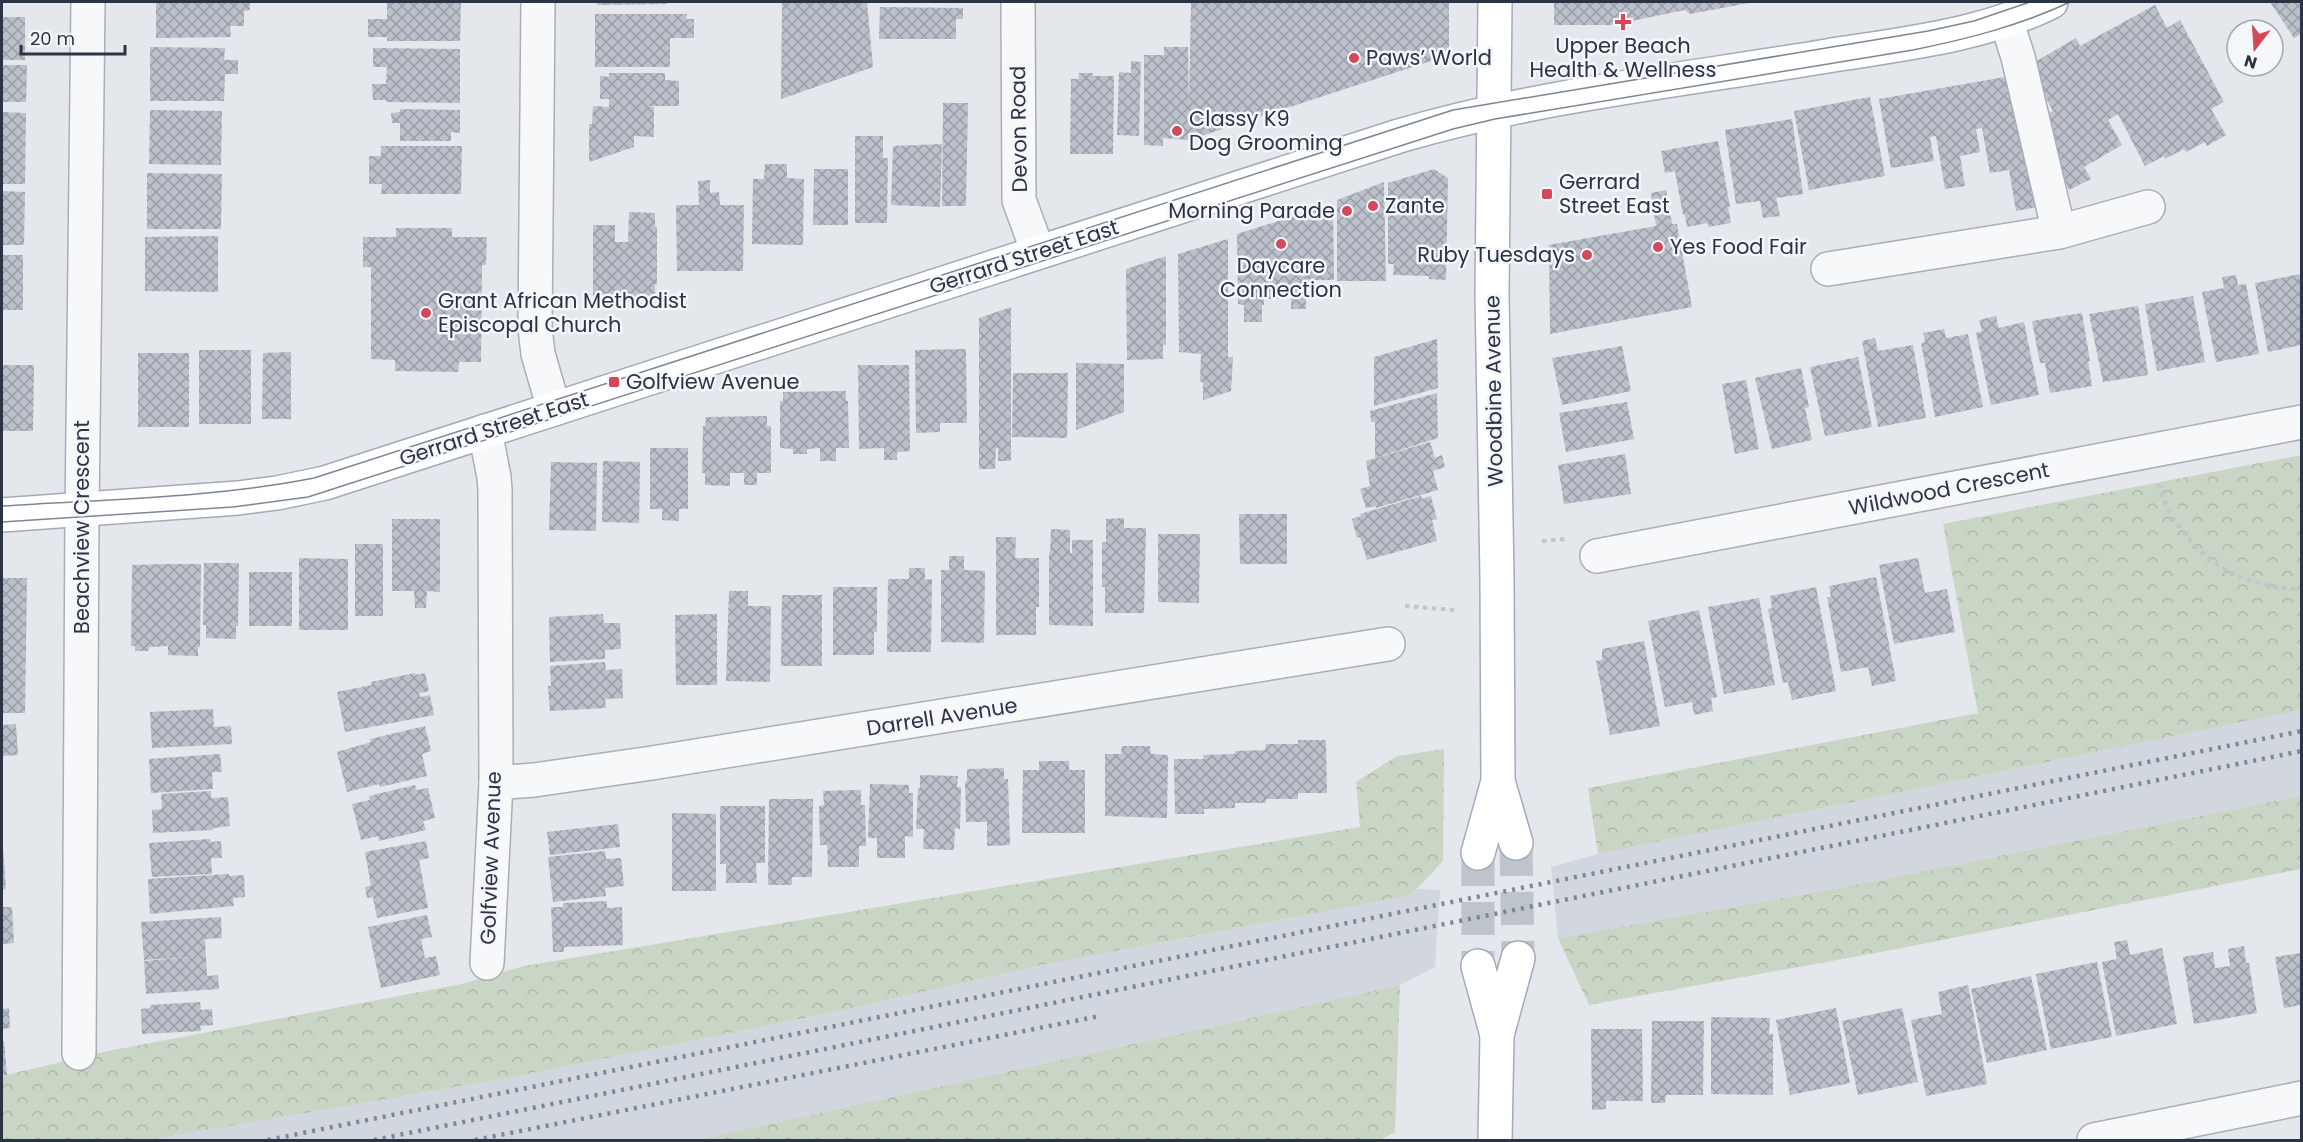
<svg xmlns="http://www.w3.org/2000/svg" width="2303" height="1142" font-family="Poppins,sans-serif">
  <defs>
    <pattern id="forest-crowns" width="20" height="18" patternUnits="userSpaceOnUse" patternTransform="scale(1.5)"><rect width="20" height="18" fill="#c9d6c5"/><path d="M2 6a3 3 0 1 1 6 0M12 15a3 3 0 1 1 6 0" fill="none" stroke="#adb8ab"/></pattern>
    <pattern id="building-cross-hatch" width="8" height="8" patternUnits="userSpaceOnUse" patternTransform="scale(1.5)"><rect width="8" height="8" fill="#bbc0ca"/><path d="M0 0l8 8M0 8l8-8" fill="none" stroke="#989da6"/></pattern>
  </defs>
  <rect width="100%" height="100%" fill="#e4e7ec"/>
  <g fill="#d2d6de">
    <polygon points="2301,710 2301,796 1839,888 1558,938 1551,867 1598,854"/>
    <polygon points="1417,889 1440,890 1435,967 1400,985 697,1140 149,1140 514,1077 839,1011 1042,965 1411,895"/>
  </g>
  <g fill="url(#forest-crowns)">
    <polygon points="2301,455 2301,710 1598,854 1588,788 1978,713 1943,524"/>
    <polygon points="1444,749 1443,861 1411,895 1042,965 839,1011 514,1077 149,1140 2,1140 2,1076 108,1051 462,984 524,966 1360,827 1356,782 1397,756"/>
    <polygon points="2301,796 2301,869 1897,949 1589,1005 1558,938 1839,888"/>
    <polygon points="1400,985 1395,1132 1380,1140 697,1140"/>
  </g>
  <g fill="url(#building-cross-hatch)">
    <polygon points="156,2 250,2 250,10 244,11 244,26 230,26 231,37 156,38"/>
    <polygon points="387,2 461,2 460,41 387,41 387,37 368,37 368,19 387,19"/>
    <polygon points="597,2 667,2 667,4 597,5"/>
    <polygon points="782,2 867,2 873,67 781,99"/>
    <polygon points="1191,2 1449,2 1449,55 1189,140 1163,138 1163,146 1144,145 1144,55 1164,55 1164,47 1188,47 1189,105"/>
    <polygon points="1554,2 1749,2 1749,3 1690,14 1685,10 1612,25 1554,25"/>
    <polygon points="2270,2 2301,2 2301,34 2294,38"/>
    <polygon points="2155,5 2167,28 2180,20 2224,102 2211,109 2226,135 2207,146 2205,142 2186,152 2184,149 2165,159 2164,156 2145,166 2118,114 2108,120 2122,145 2084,167 2091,179 2069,190 2037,118 2053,111 2028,66 2076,38 2080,46"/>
    <polygon points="880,7 963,8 963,19 956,19 956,39 879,39"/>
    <polygon points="595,14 687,14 686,19 694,19 694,38 670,38 670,67 595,67"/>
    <rect x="2" y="17" width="23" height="43"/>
    <polygon points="150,47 225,48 224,60 238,60 238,74 225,74 224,101 150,101"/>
    <polygon points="373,48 460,49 460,103 386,102 386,100 373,100 372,84 386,84 387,67 373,67"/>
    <polygon points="1131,61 1141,62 1139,136 1117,135 1119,72 1131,73"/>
    <polygon points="2,65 27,65 26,102 2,102"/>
    <polygon points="609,73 665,73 665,80 679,81 679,106 645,106 654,107 654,137 634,136 634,147 589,162 589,124 592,124 593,106 609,107 609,99 600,99 600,76 609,77"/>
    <polygon points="1079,73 1093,73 1093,76 1114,76 1113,154 1070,154 1071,79 1079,79"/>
    <polygon points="2016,75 2039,207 2016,211 2009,170 1990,173 1982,128 1976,129 1980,152 1960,156 1965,186 1945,189 1936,136 1930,137 1934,161 1891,168 1879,99"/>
    <polygon points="1870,97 1885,176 1809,190 1794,111"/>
    <polygon points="943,103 968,103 966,206 942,206"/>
    <polygon points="400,109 460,110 460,133 451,132 451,141 400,141 400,123 392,123 391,113 400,112"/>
    <polygon points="150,110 222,111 221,165 149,164"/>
    <polygon points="2,112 26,113 25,184 2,184"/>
    <polygon points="1792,119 1803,194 1776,198 1780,216 1763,218 1760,201 1736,204 1725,130"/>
    <polygon points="855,136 883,136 883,158 888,158 887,223 855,223"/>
    <polygon points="1718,141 1730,207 1728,207 1731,223 1708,227 1708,223 1687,227 1685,215 1683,215 1675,171 1665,173 1661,151"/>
    <polygon points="942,144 940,207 891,205 893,146"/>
    <polygon points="381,146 462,146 461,194 381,194 382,184 369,184 369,156 381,156"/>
    <polygon points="765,164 787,164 787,178 804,179 803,245 752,244 753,179 764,179"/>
    <polygon points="814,169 848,169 848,225 813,225"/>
    <polygon points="1434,169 1448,178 1446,280 1429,279 1429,276 1393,275 1394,264 1388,264 1388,183"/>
    <polygon points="147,173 222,174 221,229 147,229"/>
    <polygon points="710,180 710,193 719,192 720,205 744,205 743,271 677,271 676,205 699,205 698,181"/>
    <polygon points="1384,182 1386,281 1337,281 1337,200"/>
    <polygon points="1666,190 1672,224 1677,224 1692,307 1550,334 1549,245 1656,226 1651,193"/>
    <polygon points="2,191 25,192 24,245 2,245"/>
    <polygon points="1333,204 1334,280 1313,280 1313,288 1306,288 1306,309 1291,309 1291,288 1287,288 1286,299 1264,299 1264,305 1262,305 1262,322 1244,322 1244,305 1238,304 1237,234"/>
    <polygon points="629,212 655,213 655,226 657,227 657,284 655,284 655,289 656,300 627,300 626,303 593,303 593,225 615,225 615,242 628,242"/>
    <polygon points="396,228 452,228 452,237 487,237 486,265 482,265 481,362 459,362 458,372 395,371 395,360 371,359 371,267 363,267 363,237 396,237"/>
    <polygon points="218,236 218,292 145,291 145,237"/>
    <polygon points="1228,239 1228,357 1233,357 1231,391 1203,400 1203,382 1200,382 1201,354 1179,352 1178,254"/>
    <rect x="2" y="255" width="21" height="55"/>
    <polygon points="1166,256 1166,345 1163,345 1163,359 1127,360 1126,269"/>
    <polygon points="2300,274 2301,345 2268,352 2255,283"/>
    <polygon points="2236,275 2238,285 2246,284 2259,354 2216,362 2202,292 2224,288 2222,277"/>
    <polygon points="2193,296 2205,362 2157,371 2145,304"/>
    <polygon points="2138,306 2148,375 2103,382 2089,314"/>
    <polygon points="1011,307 1011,461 998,461 998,448 996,448 995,469 979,469 979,318"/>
    <polygon points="2082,313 2090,361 2088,361 2092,386 2050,393 2045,363 2040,363 2032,321"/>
    <polygon points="1996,316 1999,328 2024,322 2039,395 1991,405 1976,333 1982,331 1979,320"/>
    <polygon points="1944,329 1946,338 1968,334 1983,407 1935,417 1921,343 1925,342 1923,333"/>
    <polygon points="1875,338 1878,351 1913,345 1926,418 1878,427 1862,341"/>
    <polygon points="1437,339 1438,388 1374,406 1374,357"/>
    <polygon points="1622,346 1631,391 1562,405 1552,358"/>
    <polygon points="966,349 967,423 940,423 940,432 916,433 915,350"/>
    <rect x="199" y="350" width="52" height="74"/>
    <polygon points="291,352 291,419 262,419 263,353"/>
    <rect x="138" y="353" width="51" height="74"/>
    <polygon points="1858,357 1872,427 1825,436 1810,367"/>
    <polygon points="1076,363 1124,364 1124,412 1076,430"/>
    <polygon points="2,365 34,365 33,431 2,431"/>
    <polygon points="858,365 909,365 910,451 897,452 897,460 884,460 884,448 859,449"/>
    <polygon points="1801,368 1809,407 1805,408 1812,440 1772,449 1755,378"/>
    <polygon points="1013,373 1068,373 1067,438 1012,437"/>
    <polygon points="1746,380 1759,449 1735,454 1722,384"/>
    <polygon points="846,391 846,401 848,401 849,448 836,448 836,461 820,461 820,448 807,449 807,454 793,454 793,449 780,448 780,401 783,401 783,392"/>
    <polygon points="1437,393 1438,438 1375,458 1375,422 1371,422 1370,411"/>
    <polygon points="1627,402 1634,439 1566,452 1559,413"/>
    <polygon points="767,416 767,426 771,426 771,473 757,473 757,485 744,485 744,473 730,473 730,486 705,485 705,473 702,473 703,426 705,426 706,417"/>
    <polygon points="1430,442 1435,458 1442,455 1445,467 1433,471 1438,490 1376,508 1376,506 1366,508 1360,489 1370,486 1366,461"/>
    <polygon points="650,448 688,448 688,509 679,509 679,521 662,520 662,509 650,509"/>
    <polygon points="1625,454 1631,494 1564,504 1558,465"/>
    <polygon points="603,461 640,462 639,523 602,522"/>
    <polygon points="551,462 597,463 596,531 549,530"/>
    <polygon points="1421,496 1422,499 1431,496 1437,519 1432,520 1437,541 1367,560 1360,537 1357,538 1352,519 1361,516 1360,514"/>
    <polygon points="1239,514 1287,514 1287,564 1240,564"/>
    <polygon points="1124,518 1124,528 1146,528 1144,613 1105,613 1105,587 1102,587 1102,542 1106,542 1106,519"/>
    <polygon points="392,519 440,519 440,592 427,591 426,608 415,608 414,591 392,591"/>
    <polygon points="1051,529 1070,530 1070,553 1072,553 1072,540 1093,540 1093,626 1049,625 1049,553 1050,553"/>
    <polygon points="1158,534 1200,534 1199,603 1158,602"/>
    <polygon points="996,537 1016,537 1015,558 1039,558 1039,607 1036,607 1036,635 996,635"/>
    <rect x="355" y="544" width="28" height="72"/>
    <polygon points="949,556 964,556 964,570 985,571 984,643 941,642 941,570 949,570"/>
    <polygon points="299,558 348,559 348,630 299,630"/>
    <polygon points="1918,558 1925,593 1947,589 1955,632 1894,644 1879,565"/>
    <polygon points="204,563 239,563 238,626 236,626 236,639 206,638 206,625 203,625"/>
    <polygon points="167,564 201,564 200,647 198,647 198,656 168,655 168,646 149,647 149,651 135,651 135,646 131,646 132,565"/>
    <polygon points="909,568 925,568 925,580 932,579 931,652 887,652 888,579 909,579"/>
    <rect x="249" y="572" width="43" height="54"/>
    <polygon points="1876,577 1896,681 1872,686 1868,667 1841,672 1827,597 1831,597 1829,586"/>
    <polygon points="2,578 27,578 25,713 2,713"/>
    <polygon points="833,587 877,587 877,632 874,632 874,655 833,655"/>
    <polygon points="1816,587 1836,691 1792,700 1788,682 1783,683 1768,609 1772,608 1770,596"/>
    <polygon points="729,591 748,591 748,606 771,606 770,682 726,681"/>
    <polygon points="782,595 822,595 822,666 781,666"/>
    <polygon points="1759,598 1775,685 1724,694 1708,607"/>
    <polygon points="1699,610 1717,697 1711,698 1713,711 1694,715 1692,702 1665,707 1648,621"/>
    <polygon points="603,614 604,623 620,623 621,649 605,650 605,659 550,662 549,617"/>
    <polygon points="717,614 717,685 676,685 675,615"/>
    <polygon points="1644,641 1660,726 1610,735 1596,661 1602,660 1602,649"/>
    <polygon points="605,662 606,670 622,669 623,698 605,699 606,708 550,711 548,686 551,686 550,666"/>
    <polygon points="415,673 415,675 425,673 429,691 419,693 420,697 430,695 434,715 345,732 337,692 372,685 371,682"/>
    <polygon points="213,709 214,727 231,726 232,744 152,748 150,712"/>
    <polygon points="16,724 18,755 2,756 2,725"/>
    <polygon points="425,726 431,751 422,754 427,776 380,787 379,784 347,792 337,752 371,742 370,739"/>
    <polygon points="1298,740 1326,740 1327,793 1298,793 1298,799 1266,799 1266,803 1235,803 1235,808 1204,809 1204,814 1175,814 1174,759 1204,759 1203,755 1235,754 1235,751 1265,750 1266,744 1298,744"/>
    <polygon points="1122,746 1150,746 1151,754 1168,755 1167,818 1105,816 1105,754 1121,754"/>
    <polygon points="220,754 222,772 212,772 213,789 151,793 149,759"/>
    <polygon points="1039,761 1069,761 1069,770 1085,770 1085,833 1022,833 1023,770 1039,770"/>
    <polygon points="1004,768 1004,779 1008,779 1010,845 987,846 987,822 966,822 965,782 967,781 967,769"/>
    <polygon points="920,775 958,776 957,787 961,787 960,829 955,828 954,850 923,849 924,829 916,829 918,788 920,788"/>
    <polygon points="870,784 909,785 909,793 913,793 913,837 905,836 905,858 877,858 877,838 868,838"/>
    <polygon points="415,785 416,790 428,788 435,818 423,821 426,830 379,841 378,836 361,840 352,804 370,800 369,796"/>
    <polygon points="861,790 861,805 865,805 866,846 859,846 859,867 828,867 827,845 820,845 819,806 824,805 823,791"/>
    <polygon points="211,791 211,798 228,797 230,826 213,828 213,830 153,833 152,810 162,809 161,794"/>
    <polygon points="769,799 813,799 812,877 792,877 792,885 768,885"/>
    <polygon points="720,806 765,806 765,863 756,863 757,883 726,883 726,864 720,864"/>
    <polygon points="672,813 716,814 716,891 672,891"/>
    <polygon points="618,824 620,847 550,855 547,832"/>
    <polygon points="210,839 211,842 221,841 222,858 211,858 212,874 152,877 149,843"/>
    <polygon points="426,841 429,858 419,860 428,908 377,918 373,897 367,898 365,887 371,886 365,852"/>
    <polygon points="2,848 3,848 6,889 2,890"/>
    <polygon points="605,851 606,859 621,858 624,886 605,888 606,896 553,902 548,857"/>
    <polygon points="229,874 229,876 244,875 245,897 233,898 234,906 150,914 148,879"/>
    <polygon points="607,901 607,908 622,907 623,945 564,947 564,952 553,952 551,907 563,907 563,903"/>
    <polygon points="2,907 12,907 14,943 2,944"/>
    <polygon points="427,915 432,937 421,939 425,958 436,956 440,975 381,988 368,927"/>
    <polygon points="221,917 222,938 205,939 207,976 218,975 219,989 146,994 144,961 194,957 144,960 141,922"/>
    <polygon points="2127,940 2130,955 2162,948 2177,1024 2116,1036 2102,962 2117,959 2114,942"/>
    <polygon points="2244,946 2246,963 2249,963 2257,1013 2194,1024 2183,957 2213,952 2215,968 2230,966 2228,949"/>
    <polygon points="2301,953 2301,1005 2284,1008 2275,957"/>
    <polygon points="2097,962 2112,1037 2051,1049 2036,974"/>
    <polygon points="2031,976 2047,1050 1987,1063 1971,989"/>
    <polygon points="1968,985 1987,1084 1926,1096 1911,1020 1942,1014 1938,992"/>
    <polygon points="200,1002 201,1010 212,1009 213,1025 200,1026 201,1031 142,1034 141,1009 150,1008 150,1005"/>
    <polygon points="9,1008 10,1028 2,1029 2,1009"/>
    <polygon points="1836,1008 1850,1083 1790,1095 1776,1020"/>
    <polygon points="1902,1008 1918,1082 1858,1095 1842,1021"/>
    <polygon points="1711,1017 1770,1018 1769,1034 1773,1034 1773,1095 1711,1094"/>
    <polygon points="1652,1021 1704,1021 1703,1095 1666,1095 1665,1103 1651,1103"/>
    <polygon points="1591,1029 1642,1029 1643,1101 1606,1101 1606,1109 1592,1110"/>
    <polygon points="4,1041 7,1075 2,1075 2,1042"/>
  </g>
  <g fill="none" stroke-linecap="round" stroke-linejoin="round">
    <g stroke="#bfc3cb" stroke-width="33" stroke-dasharray="33 16" stroke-linecap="butt">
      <polyline points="1516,843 1518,958"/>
      <polyline points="1478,853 1478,966"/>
    </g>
    <defs>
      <g id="minor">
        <polyline points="538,2 535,328 538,354 554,409"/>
        <polyline points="1018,2 1019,200 1038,252"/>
        <polyline points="2006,20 2018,57 2059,232"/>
        <polyline points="1828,269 2059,232 2148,207"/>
        <polyline points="485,431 494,477 495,490 496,783 487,963"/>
        <polyline points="1597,556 2302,422"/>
        <polyline points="496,783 534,780 652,763 1388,644"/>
        <polyline points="79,1053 82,516 88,2"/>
        <polyline points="2094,1140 2302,1098"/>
      </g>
      <g id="major">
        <path d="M2 515 238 498 277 493 325 483 1399 136C1538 95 1684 80 1827 56 1901 44 1982 36 2051 2"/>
        <polyline points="1498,781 1516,843"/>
        <polyline points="1478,853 1498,781 1497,578 1492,295 1495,2"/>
        <polyline points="1478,966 1497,1035"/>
        <polyline points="1495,1140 1497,1035 1518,958"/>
      </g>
    </defs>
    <use href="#minor" stroke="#a9aeb7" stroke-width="36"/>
    <use href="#major" stroke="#a3abb8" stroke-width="36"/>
    <g stroke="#c2c5cb" stroke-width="4" stroke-dasharray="4.5 4.5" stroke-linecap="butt">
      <path d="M2158 484C2178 548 2234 589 2302 589"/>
      <polyline points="1542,541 1567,539"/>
      <polyline points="1405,606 1455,610"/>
    </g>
    <use href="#minor" stroke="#f7f8fa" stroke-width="33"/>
    <use href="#major" stroke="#fff" stroke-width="33"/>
    <g stroke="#7d8696" stroke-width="1.5">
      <path d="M2 506C106 499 212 498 314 478L1453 110 1928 31 1974 21 2030 2"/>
      <path d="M2 522 233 507 308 497 1453 129 1495 119 1913 50C1967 39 2019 26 2070 2"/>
    </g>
    <g stroke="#7d8696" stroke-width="4.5" stroke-dasharray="3 6" stroke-linecap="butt">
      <polyline points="268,1140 2302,731"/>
      <polyline points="374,1140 2302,751"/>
      <polyline points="475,1140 1100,1016"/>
    </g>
  </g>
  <g fill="#d1495b" stroke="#f4f6f9" stroke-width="2">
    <path d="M1620 13h6v6h6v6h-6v6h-6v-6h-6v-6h6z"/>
    <circle cx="1354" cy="58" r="6"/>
    <circle cx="1177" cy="131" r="6"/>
    <rect x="1541" y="188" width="12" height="12" rx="3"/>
    <circle cx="1373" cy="206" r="6"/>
    <circle cx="1347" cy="211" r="6"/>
    <circle cx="1281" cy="244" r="6"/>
    <circle cx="1658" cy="247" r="6"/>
    <circle cx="1587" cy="255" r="6"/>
    <circle cx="426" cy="313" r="6"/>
    <rect x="608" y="376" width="12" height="12" rx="3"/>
  </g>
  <g text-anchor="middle" stroke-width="5" stroke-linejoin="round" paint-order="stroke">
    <g font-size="21" fill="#2b3445" stroke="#f4f6f9" text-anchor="start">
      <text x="1623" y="53" text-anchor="middle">Upper Beach<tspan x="1623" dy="24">Health &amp; Wellness</tspan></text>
      <text x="1366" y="65">Paws’ World</text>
      <text x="1189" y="126">Classy K9<tspan x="1189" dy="24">Dog Grooming</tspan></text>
      <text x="1559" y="189">Gerrard<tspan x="1559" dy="24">Street East</tspan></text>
      <text x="1385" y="213">Zante</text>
      <text x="1335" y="218" text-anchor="end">Morning Parade</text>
      <text x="1670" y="254">Yes Food Fair</text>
      <text x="1575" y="262" text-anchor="end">Ruby Tuesdays</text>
      <text x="1281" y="273" text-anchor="middle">Daycare<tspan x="1281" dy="24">Connection</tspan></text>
      <text x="438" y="308">Grant African Methodist<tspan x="438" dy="24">Episcopal Church</tspan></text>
      <text x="626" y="389">Golfview Avenue</text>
    </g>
    <g font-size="21" fill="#2b3445" stroke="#f4f6f9">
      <text transform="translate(1019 129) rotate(-91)" y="7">Devon Road</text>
      <text transform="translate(1024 257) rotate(-18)" y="7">Gerrard Street East</text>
      <text transform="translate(1494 391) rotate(-91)" y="7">Woodbine Avenue</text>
      <text transform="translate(494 429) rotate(-18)" y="7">Gerrard Street East</text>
      <text transform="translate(1949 489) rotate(-11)" y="7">Wildwood Crescent</text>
      <text transform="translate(82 527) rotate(-90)" y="7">Beachview Crescent</text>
      <text transform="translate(942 717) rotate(-9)" y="7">Darrell Avenue</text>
      <text transform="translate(491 858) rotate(-88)" y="7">Golfview Avenue</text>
    </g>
  </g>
  <rect width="2303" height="1142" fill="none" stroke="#2b3445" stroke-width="6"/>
  <g transform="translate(2255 48) rotate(197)"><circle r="28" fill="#f4f6f9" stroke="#a4a8b1" stroke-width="1.5"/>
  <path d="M0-4.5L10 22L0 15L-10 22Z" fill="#d1495b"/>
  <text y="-9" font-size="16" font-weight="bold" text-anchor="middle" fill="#2b3445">N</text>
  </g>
  <path d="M21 45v9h104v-9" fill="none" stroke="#2b3445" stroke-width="3"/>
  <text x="30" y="45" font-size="18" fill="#2b3445" stroke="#f4f6f9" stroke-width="4.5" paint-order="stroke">20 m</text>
</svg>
